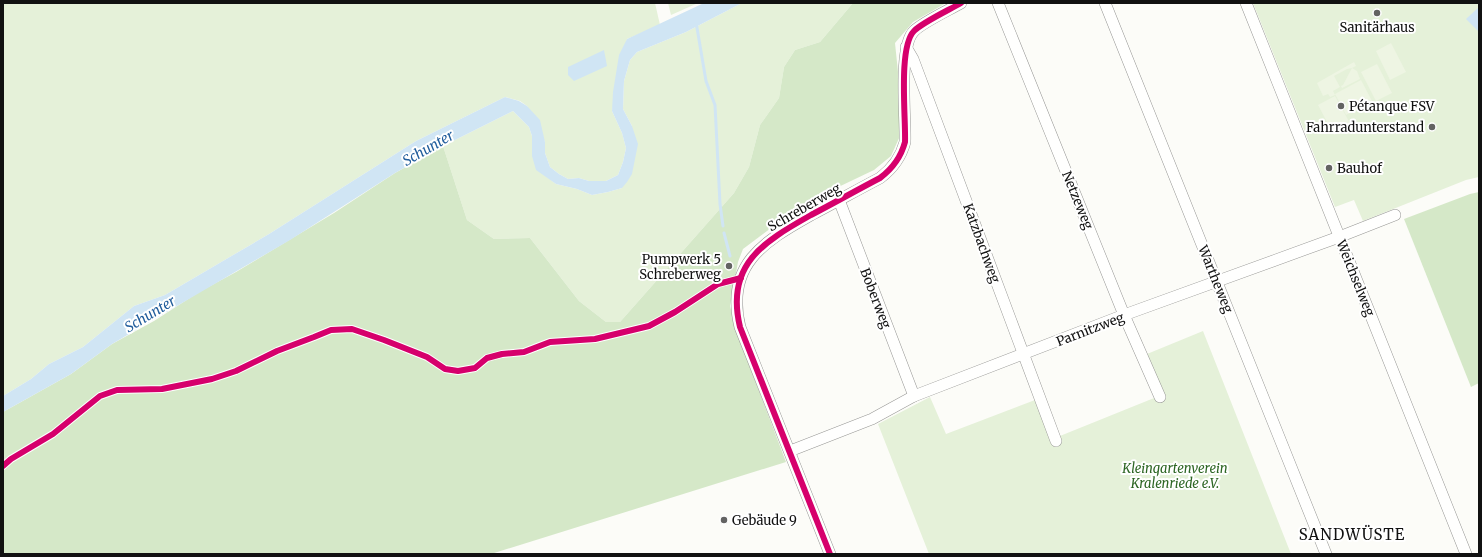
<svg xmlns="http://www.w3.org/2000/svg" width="1482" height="557" font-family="Merriweather,serif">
  <rect width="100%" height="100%" fill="#fcfcf8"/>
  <g fill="#e5f1d9">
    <polygon points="3,3 655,3 660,25 627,39 612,111 622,133 626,148 623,162 618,175 606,181 589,181 579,178 568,179 559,174 550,167 545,153 545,142 527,106 520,101 505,97 416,141 269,234 165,295 134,306 83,347 49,364 31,379 3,396"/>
    <polygon points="668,3 698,3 671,15"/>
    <polygon points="742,3 853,3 820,42 795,50 784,67 779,98 760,125 749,167 734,193 620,322 606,322 579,301 530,238 494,239 467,220 443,146 513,111 529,127 532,136 532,145 547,177 556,184 577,189 592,195 608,192 622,188 632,126 623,109 624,81 630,60 637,52 686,32"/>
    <polygon points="1253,3 1479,3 1479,177 1466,180 1363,221 1354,200 1335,207"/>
    <polygon points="1203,331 1291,554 929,554 878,424 930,397 946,434 1035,400 1050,440 1164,394 1147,354"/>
  </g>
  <g fill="#d5e8c8">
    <polygon points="853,3 946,3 913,22 895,43 898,72 900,136 891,156 874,170 830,191 787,216 743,249 738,262 730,306 739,338 786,462 491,554 3,554 3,412 71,374 112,344 154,321 199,292 236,272 334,213 395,173 443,146 467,220 494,239 530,238 579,301 606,322 620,322 734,193 749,167 760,125 779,98 784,67 795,50 820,42"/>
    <polygon points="1479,192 1479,383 1471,387 1404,219 1470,194"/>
  </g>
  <g fill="#eef5e3">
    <polygon points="1391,43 1406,72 1390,80 1376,51"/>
    <polygon points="1354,62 1356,66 1352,68 1357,71 1360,79 1342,88 1341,86 1343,85 1352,68 1347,69 1334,76 1340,87 1333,91 1335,95 1330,97 1328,94 1323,96 1317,83"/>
    <polygon points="1377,64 1392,93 1376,101 1361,72"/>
    <polygon points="1361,80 1372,101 1346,115 1335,94"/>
    <polygon points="1335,96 1351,125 1334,135 1318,105"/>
  </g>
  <g fill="#d0e5f4">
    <polygon points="704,3 742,3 686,32 637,52 630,60 624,81 623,109 632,126 638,144 632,174 627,182 622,188 608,192 592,195 577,189 556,184 536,170 532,156 532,136 529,127 513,111 443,146 395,173 290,240 112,344 71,374 3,412 3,396 31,379 49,364 83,347 134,306 165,295 269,234 416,141 505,97 519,101 527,106 540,120 545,142 545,153 550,167 559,174 568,179 579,178 589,181 606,181 618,175 623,162 626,148 622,133 612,111 613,92 619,55 627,39"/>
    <polygon points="1479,7 1479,32 1466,19"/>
    <polygon points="604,50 607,66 574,81 568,75 568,67"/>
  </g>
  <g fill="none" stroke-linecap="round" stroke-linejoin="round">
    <g stroke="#d0e5f4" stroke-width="3">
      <polyline points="696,22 706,81 715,105 720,204 723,226"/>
      <polyline points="724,233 730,256"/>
    </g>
    <defs>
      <g id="minor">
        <polyline points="998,3 1124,315 1160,397"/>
        <polyline points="1105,3 1326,554"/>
        <polyline points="1246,3 1466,554"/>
        <polyline points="906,47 913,59 1056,441"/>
        <polyline points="839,200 914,396"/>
        <polyline points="790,451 872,419 914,396 1124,315 1339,237 1395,215"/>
        <path d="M830 554 740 327C725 265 763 242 811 215 834 203 857 190 880 178 892 169 901 157 905 142 906 119 898 47 914 31 923 22 949 10 961 3"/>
      </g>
    </defs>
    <use href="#minor" stroke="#979795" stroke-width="12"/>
    <use href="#minor" stroke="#fffffe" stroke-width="11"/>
    <defs>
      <g id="cycleway">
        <polyline points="3,466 11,459 53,434 100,396 117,390 162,389 212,379 236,371 277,351 314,337 331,330 352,329 384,340 427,357 445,369 458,371 475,368 487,358 502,354 524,352 550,342 595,339 649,326 675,312 718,284 741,278"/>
        <path d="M830 554 740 327C725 265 763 242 811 215 834 203 857 190 880 178 892 169 901 157 905 142 906 119 898 47 914 31 923 22 949 10 961 3"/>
      </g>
    </defs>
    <use href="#cycleway" stroke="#fff" stroke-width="8"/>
    <use href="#cycleway" stroke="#d6006c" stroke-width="6"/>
  </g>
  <g fill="#636362" stroke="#fff" stroke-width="1.5">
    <circle cx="1377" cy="13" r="4"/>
    <circle cx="1341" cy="106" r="4"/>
    <circle cx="1432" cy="127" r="4"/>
    <circle cx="1329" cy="168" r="4"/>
    <circle cx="729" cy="266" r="4"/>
    <circle cx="724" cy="520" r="4"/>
  </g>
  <g text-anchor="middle" stroke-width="4" stroke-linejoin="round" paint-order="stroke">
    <g font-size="13" fill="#111" stroke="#fff" text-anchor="start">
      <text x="1377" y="32" text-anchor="middle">Sanitärhaus</text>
      <text x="1349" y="111">Pétanque FSV</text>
      <text x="1424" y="132" text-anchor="end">Fahrradunterstand</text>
      <text x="1337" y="173">Bauhof</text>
      <text x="721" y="264" text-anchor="end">Pumpwerk 5<tspan x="721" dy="15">Schreberweg</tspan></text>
      <text x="732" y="525">Gebäude 9</text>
    </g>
    <g font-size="13" fill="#111" stroke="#fff">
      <text transform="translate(1078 200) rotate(68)" y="5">Netzeweg</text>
      <text transform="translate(804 207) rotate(-30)" y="5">Schreberweg</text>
      <text transform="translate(982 243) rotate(70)" y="5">Katzbachweg</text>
      <text transform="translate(1356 278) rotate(68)" y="5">Weichselweg</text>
      <text transform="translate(1216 279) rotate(68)" y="5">Wartheweg</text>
      <text transform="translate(876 298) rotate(69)" y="5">Boberweg</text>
      <text transform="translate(1090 329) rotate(-21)" y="5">Parnitzweg</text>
    </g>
    <g font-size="13" font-style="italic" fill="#2d6624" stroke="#fff">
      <text x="1175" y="473">Kleingartenverein<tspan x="1175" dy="15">Kralenriede e.V.</tspan></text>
    </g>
    <g font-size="14" font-style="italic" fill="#215d9c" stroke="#fff">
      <text transform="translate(428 148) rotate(-30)" y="5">Schunter</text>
      <text transform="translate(150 314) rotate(-31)" y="5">Schunter</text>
    </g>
    <g font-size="15" letter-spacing="1" fill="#111" stroke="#fff">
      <text x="1352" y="540">SANDWÜSTE</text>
    </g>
  </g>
  <rect width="1482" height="557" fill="none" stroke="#111111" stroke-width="8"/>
</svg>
